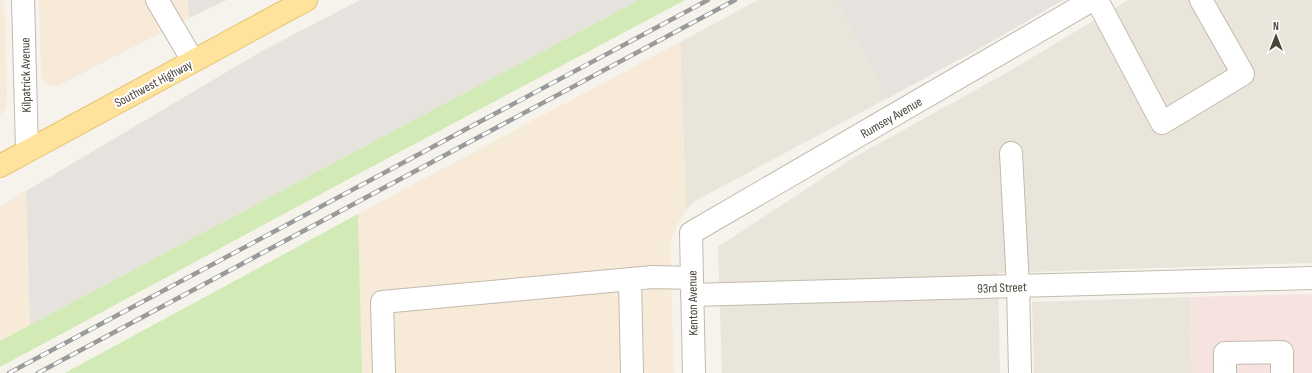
<svg xmlns="http://www.w3.org/2000/svg" width="1312" height="373" font-family="'Sofia Sans Condensed',sans-serif">
  <rect width="100%" height="100%" fill="#f6f3ec"/>
  <g fill="#eae5da">
    <polygon points="758,0 837,0 888,98 693,202 686,210 680,42"/>
    <polygon points="1128,0 1312,0 1312,263 998,273 1000,373 722,373 718,247 853,158 1008,72"/>
    <polygon points="1190,297 1192,373 1034,373 1032,302"/>
  </g>
  <g fill="#f7ead8">
    <polygon points="0,0 4,0 7,94 6,107 0,116"/>
    <polygon points="39,0 188,0 189,18 58,86 50,86 43,81 41,74"/>
    <polygon points="680,42 686,210 678,223 670,243 674,373 362,373 358,214"/>
    <polygon points="26,191 30,325 0,341 0,206"/>
  </g>
  <g fill="#e6e2dd">
    <polygon points="188,0 227,0 189,18"/>
    <polygon points="360,0 639,0 30,325 26,191 260,52"/>
    <polygon points="837,0 1063,0 986,45 888,98"/>
  </g>
  <polygon fill="#f6e3e0" points="1312,294 1312,373 1192,373 1190,297"/>
  <g fill="#d2eab5">
    <polygon points="639,0 685,0 347,180 0,367 0,341"/>
    <polygon points="358,214 362,373 65,373"/>
  </g>
  <g fill="none" stroke-linecap="round" stroke-linejoin="round">
    <defs>
      <g id="minor">
        <polyline points="23,0 27,150"/>
        <polyline points="157,0 193,61"/>
        <polyline points="1097,0 1162,123 1243,74 1201,0"/>
        <polyline points="1011,153 1018,286 1020,373"/>
        <polyline points="630,280 632,373"/>
        <polyline points="692,295 1312,278"/>
        <polyline points="384,373 382,302 653,277 692,278"/>
        <polyline points="694,373 691,233 1092,0"/>
        <polyline points="1225,373 1225,353 1282,352 1282,373"/>
      </g>
      <polyline id="major" points="0,166 306,0"/>
    </defs>
    <use href="#minor" stroke="#c2bbae" stroke-width="24"/>
    <use href="#major" stroke="#e6c16a" stroke-width="24"/>
    <use href="#minor" stroke="#fff" stroke-width="22"/>
    <use href="#major" stroke="#ffe39c" stroke-width="22"/>
    <defs>
      <g id="rail">
        <polyline points="9,373 708,0"/>
        <polyline points="38,373 735,0"/>
      </g>
    </defs>
    <use href="#rail" stroke="#9a9a9a" stroke-width="4.5"/>
    <use href="#rail" stroke="#fff" stroke-width="3" stroke-dasharray="9" stroke-linecap="butt"/>
  </g>
  <g text-anchor="middle" stroke-width="4" stroke-linejoin="round" paint-order="stroke">
    <g font-size="13" fill="#4b4439" stroke="#fff">
      <text transform="translate(25 75) rotate(-91)" y="5">Kilpatrick Avenue</text>
      <text transform="translate(153 83) rotate(-28)" y="5">Southwest Highway</text>
      <text transform="translate(891 117) rotate(-30)" y="5">Rumsey Avenue</text>
      <text transform="translate(1002 287) rotate(-2)" y="5">93rd Street</text>
      <text transform="translate(692 303) rotate(-91)" y="5">Kenton Avenue</text>
    </g>
  </g>
  <g transform="translate(1276 36)" stroke="#ffffff" stroke-width="3" paint-order="stroke">
  <path d="M0-3L7 15L0 10L-7 15Z" fill="#4b4439"/>
  <text y="-6" font-size="11" font-weight="bold" text-anchor="middle" fill="#4b4439">N</text>
  </g>
</svg>
